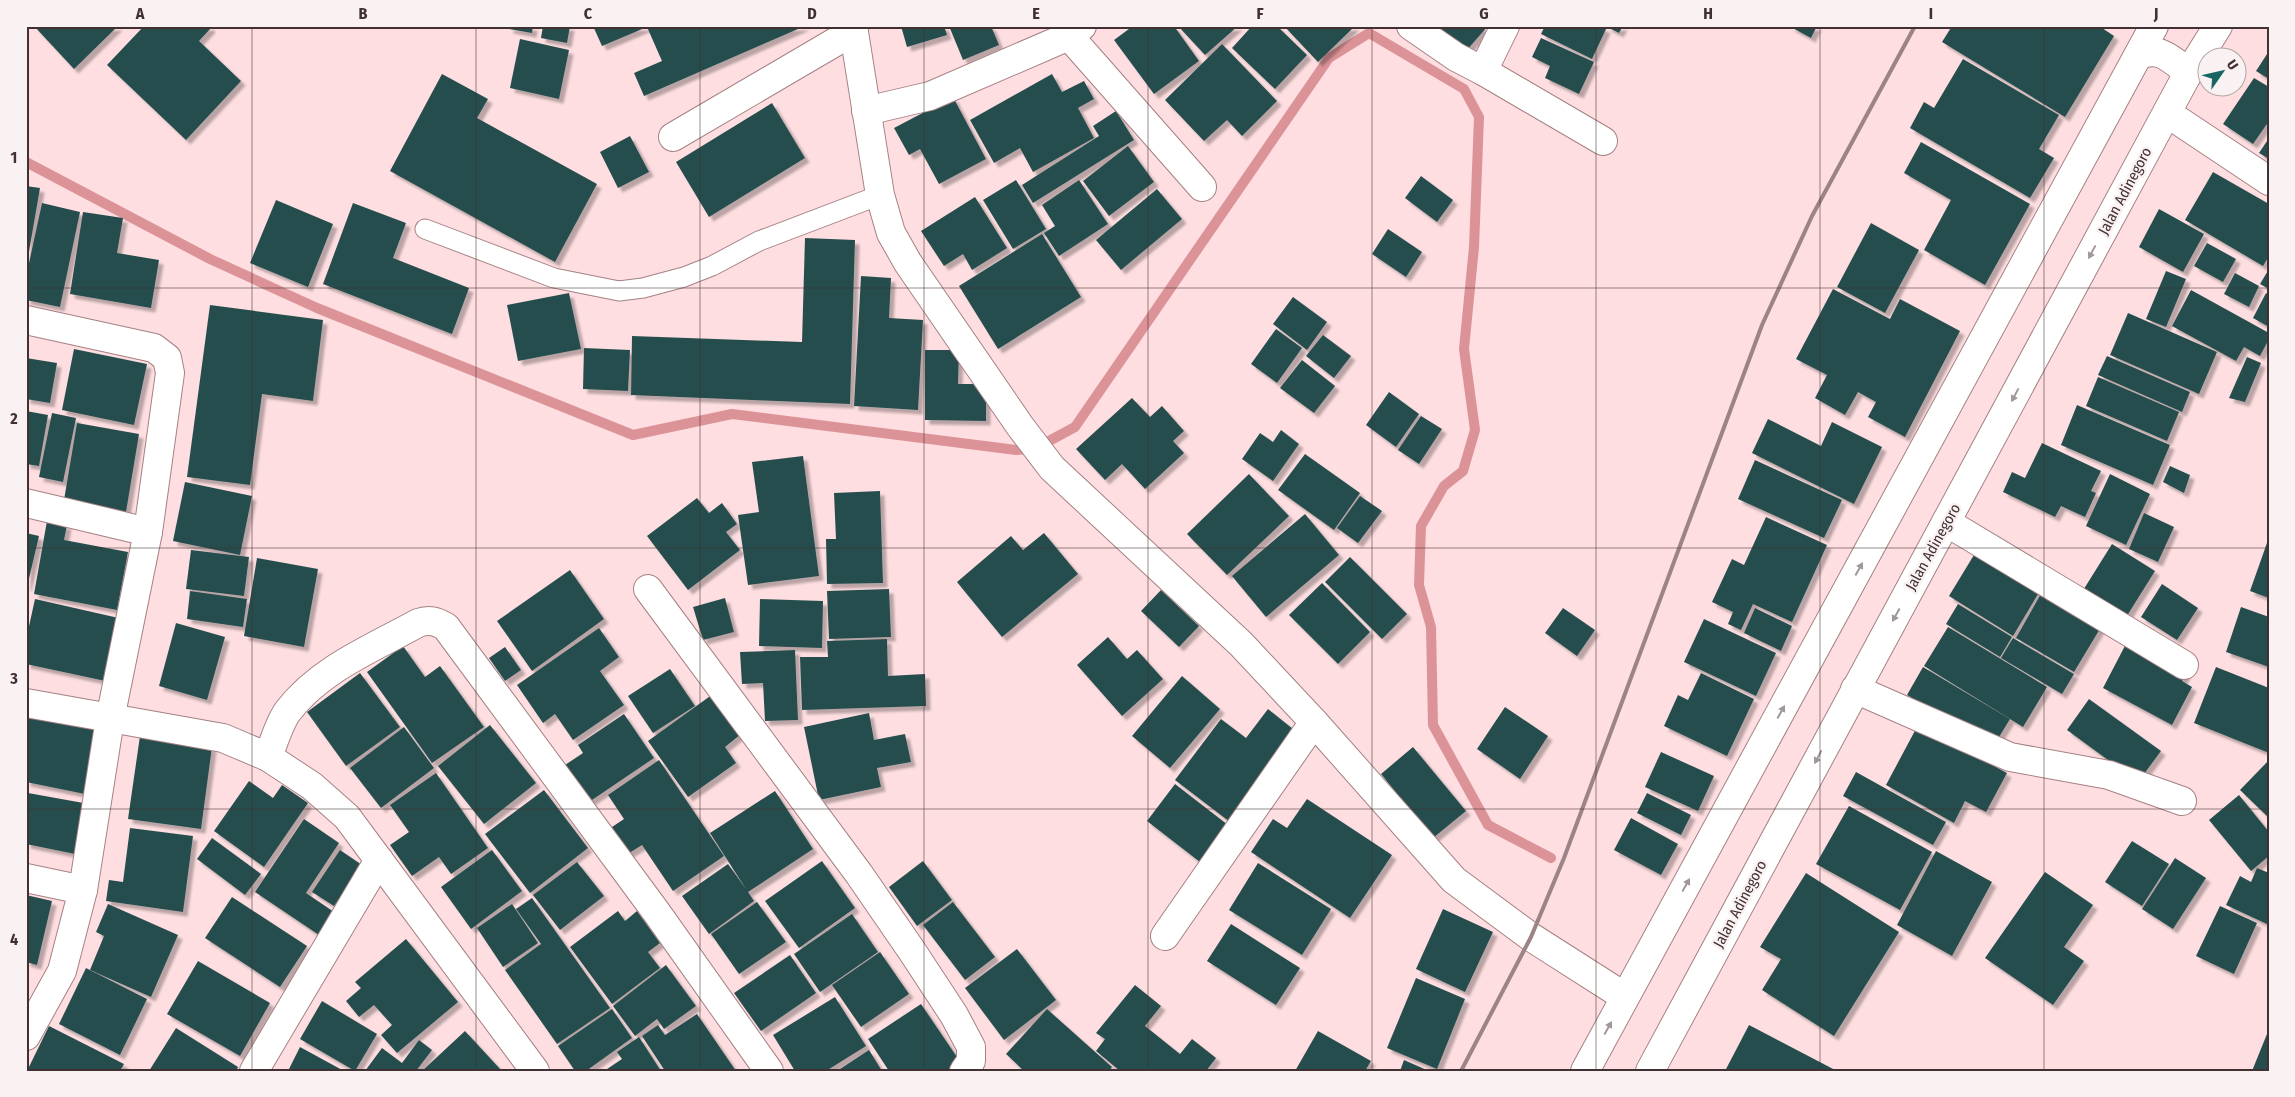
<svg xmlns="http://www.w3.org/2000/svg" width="2295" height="1097" font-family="'Fira Sans Condensed',sans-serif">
  <defs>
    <filter id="shadow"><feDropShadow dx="4.5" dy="4.5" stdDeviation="1" flood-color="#0004"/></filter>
  </defs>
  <rect width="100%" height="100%" fill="#fedee0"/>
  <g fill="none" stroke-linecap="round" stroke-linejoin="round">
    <polyline stroke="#dc9398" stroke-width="10" points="26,162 210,259 317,308 633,435 732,414 1016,450 1036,448 1075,427 1329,58 1369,33 1464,89 1479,117 1474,247 1464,349 1475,430 1463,471 1444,486 1421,526 1419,585 1431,627 1433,725 1488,825 1551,858"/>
  </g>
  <g fill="#274e4d" filter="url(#shadow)">
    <polygon points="34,26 118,26 74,69"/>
    <polygon points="144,26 210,26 211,28 199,41 241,81 186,140 107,65"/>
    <polygon points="509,26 533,26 532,33 509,29"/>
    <polygon points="543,26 570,26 567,43 541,38"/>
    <polygon points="593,26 805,26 644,96 634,73 662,61 647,27 602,46"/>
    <polygon points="901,26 944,26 947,35 907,47"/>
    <polygon points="949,26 991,26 999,45 963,60"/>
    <polygon points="1133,26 1174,26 1199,61 1154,94 1114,40"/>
    <polygon points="1178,26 1238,26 1205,55"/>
    <polygon points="1252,26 1277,26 1307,55 1275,89 1232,48"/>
    <polygon points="1284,26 1355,26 1318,62"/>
    <polygon points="1438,26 1488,26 1466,51"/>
    <polygon points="1545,26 1600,26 1606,29 1592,59 1541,34"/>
    <polygon points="1605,26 1623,26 1619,33"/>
    <polygon points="1789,26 1817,26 1811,38"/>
    <polygon points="1952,26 2099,26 2114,36 2065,117 1942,42"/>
    <polygon points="1541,38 1594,62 1579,94 1545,78 1550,66 1532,57"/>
    <polygon points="520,39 569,50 559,99 510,88"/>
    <polygon points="1222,44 1277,101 1242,136 1227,120 1204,141 1165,100"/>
    <polygon points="2269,51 2269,79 2256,71"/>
    <polygon points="1963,59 2059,115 2039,149 2054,158 2030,198 1910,128 1924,102 1934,108"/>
    <polygon points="442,74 488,99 477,118 597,184 555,262 390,171"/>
    <polygon points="1052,74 1062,92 1084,81 1094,99 1078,108 1094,138 1033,172 1020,148 994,163 970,120"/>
    <polygon points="2254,78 2269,87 2269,121 2253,144 2223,124"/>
    <polygon points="953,97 986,159 939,184 920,149 909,155 894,128"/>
    <polygon points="772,103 805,158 709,217 676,162"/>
    <polygon points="1116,111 1134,140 1033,203 1022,185 1099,136 1093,126"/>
    <polygon points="630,136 649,172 618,188 600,152"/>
    <polygon points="2269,138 2269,159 2259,153"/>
    <polygon points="1921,142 2030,204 1985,285 1924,250 1951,200 1904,173"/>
    <polygon points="1128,146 1154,182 1109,216 1083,181"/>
    <polygon points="2213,172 2269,204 2269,256 2263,266 2185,220"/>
    <polygon points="1421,176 1453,200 1437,222 1405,198"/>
    <polygon points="1016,180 1046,229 1013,249 983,200"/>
    <polygon points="1079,180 1108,224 1059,256 1044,233 1055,226 1042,205"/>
    <polygon points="26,186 40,188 27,263 26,263"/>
    <polygon points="1157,189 1182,219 1121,270 1096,240"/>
    <polygon points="975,197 1007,248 972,270 963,254 944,266 921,231"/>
    <polygon points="276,200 333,224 308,287 250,263"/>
    <polygon points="42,203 80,212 60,307 26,300 26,277"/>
    <polygon points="353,203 406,223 393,258 469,288 452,334 323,284"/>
    <polygon points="2159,209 2204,234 2183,272 2139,247"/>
    <polygon points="83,212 123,218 117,253 159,260 151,308 70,294"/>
    <polygon points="1871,223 1919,250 1885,313 1837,287"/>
    <polygon points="1388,229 1422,252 1406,277 1372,254"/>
    <polygon points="1042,234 1081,297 998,349 959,286"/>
    <polygon points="805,238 855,240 850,404 631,395 632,336 802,342"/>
    <polygon points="2207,243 2236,259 2223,282 2194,266"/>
    <polygon points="2269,269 2269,289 2260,284"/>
    <polygon points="2166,271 2186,279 2166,327 2146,319"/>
    <polygon points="2235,273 2259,286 2249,307 2224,294"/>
    <polygon points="861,276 891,278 889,318 923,320 918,410 854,406"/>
    <polygon points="1833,289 1890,319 1900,299 1960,331 1905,437 1868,417 1876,402 1858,392 1845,415 1815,398 1827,375 1796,359"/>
    <polygon points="2191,290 2269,333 2269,339 2260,356 2244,347 2236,361 2172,326"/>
    <polygon points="569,293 581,349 518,361 507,305"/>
    <polygon points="2266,293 2269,295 2269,327 2253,318"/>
    <polygon points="1293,297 1327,322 1307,350 1273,324"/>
    <polygon points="210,305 323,320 313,401 262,394 250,485 187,477"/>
    <polygon points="2128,313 2217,352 2199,394 2110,355"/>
    <polygon points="1276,329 1302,348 1277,383 1251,364"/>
    <polygon points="1323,335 1351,356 1334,378 1306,356"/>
    <polygon points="584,348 630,350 628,391 583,389"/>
    <polygon points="74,349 147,364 134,425 62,410"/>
    <polygon points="925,350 959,350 958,384 986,384 986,421 925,420"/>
    <polygon points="2107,356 2190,392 2182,412 2098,375"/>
    <polygon points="2247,357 2261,363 2245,402 2229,398"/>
    <polygon points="26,358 57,363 50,403 26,399"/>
    <polygon points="1302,360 1335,386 1314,413 1280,388"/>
    <polygon points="2098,377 2179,412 2167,441 2086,406"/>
    <polygon points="1389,392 1419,414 1396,447 1366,425"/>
    <polygon points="1132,398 1150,417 1162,406 1184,431 1173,441 1184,453 1145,489 1122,464 1105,480 1076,449"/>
    <polygon points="2077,405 2170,445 2153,485 2061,445"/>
    <polygon points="26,411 48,415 39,466 26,464"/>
    <polygon points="52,413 76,418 63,482 39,477"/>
    <polygon points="1421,416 1442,429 1419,464 1398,450"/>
    <polygon points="1768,419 1821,446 1832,422 1882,447 1854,504 1752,453"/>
    <polygon points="77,423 139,434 126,512 64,500"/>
    <polygon points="1281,430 1299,444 1273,481 1242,459 1260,433 1273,442"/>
    <polygon points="2042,443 2101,471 2091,491 2096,493 2085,517 2061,506 2055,517 2003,492 2012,472 2025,478"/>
    <polygon points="1305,454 1360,493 1334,530 1278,490"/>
    <polygon points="803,456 819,576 748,585 738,515 759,512 752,462"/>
    <polygon points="1755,460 1842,500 1824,538 1738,499"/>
    <polygon points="2170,466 2190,475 2184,493 2163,482"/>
    <polygon points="1249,474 1289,516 1227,575 1187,534"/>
    <polygon points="2110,474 2150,494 2126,545 2086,526"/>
    <polygon points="185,482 252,496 240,555 173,541"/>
    <polygon points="880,491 883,583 827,584 826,539 836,539 834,493"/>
    <polygon points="1360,496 1382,511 1358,543 1337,528"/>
    <polygon points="697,498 709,513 722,503 737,524 726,532 740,550 688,590 647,536"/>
    <polygon points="2144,513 2174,527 2158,562 2129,549"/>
    <polygon points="1305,514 1339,555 1266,617 1232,576"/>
    <polygon points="1766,517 1827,545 1792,622 1753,604 1741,630 1728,624 1733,612 1712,602 1732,559 1744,565"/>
    <polygon points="47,521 67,525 64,540 128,552 117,610 34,594"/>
    <polygon points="26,533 39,536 27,587 26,587"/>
    <polygon points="1044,533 1078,574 1002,637 957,582 1011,536 1023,550"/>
    <polygon points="2268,540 2269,540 2269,598 2250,591"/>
    <polygon points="2112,544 2155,571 2125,619 2082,592"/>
    <polygon points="191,550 249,557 244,596 186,589"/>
    <polygon points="1977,550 2041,589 2013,636 1949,596"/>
    <polygon points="1350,557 1407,614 1382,639 1325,582"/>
    <polygon points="257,558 318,569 304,647 244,636"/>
    <polygon points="570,570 604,619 532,671 497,621"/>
    <polygon points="1322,583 1370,632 1338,664 1289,615"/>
    <polygon points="2162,584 2198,608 2177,640 2141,617"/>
    <polygon points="889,589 891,637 829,639 827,591"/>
    <polygon points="1161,590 1199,626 1179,647 1141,611"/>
    <polygon points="190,591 247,599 243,627 187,619"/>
    <polygon points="2042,592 2101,627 2074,672 2016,638"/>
    <polygon points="725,598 734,632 703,640 693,607"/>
    <polygon points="35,599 123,619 110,682 26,664 26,640"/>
    <polygon points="760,599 823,601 822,648 759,646"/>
    <polygon points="1958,604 2012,637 2000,657 1946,624"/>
    <polygon points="2241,607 2269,617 2269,667 2226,652"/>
    <polygon points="1563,608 1595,630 1577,656 1545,633"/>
    <polygon points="1755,608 1792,626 1781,651 1744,633"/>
    <polygon points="1704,619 1776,653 1756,696 1684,662"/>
    <polygon points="176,623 225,637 207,700 159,686"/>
    <polygon points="1948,627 2047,687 2023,727 1924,666"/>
    <polygon points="599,628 619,657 600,671 624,705 573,740 555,714 543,723 517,685"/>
    <polygon points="1108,637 1127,659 1137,650 1163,679 1122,716 1077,665"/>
    <polygon points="2013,638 2074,674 2062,694 2001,658"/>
    <polygon points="887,639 888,676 925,674 926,706 802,710 800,657 828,657 827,641"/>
    <polygon points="2128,640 2187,672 2182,681 2192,687 2172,725 2103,688"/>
    <polygon points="403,646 425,677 440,666 484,727 432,763 367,672"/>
    <polygon points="505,647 521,670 505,681 489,658"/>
    <polygon points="795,650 798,720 765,721 763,683 742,684 740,652"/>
    <polygon points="1923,667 2010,719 1993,747 1907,695"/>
    <polygon points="2216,667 2269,688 2269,753 2194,723"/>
    <polygon points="670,669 695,706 653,733 628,696"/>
    <polygon points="360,673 400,727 346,766 307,712"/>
    <polygon points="1701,673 1754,699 1727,756 1664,726 1678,695 1688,700"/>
    <polygon points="1182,676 1220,709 1170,768 1132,736"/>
    <polygon points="713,694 741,734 725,747 736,763 688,797 648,741"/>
    <polygon points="2089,699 2161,751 2138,782 2067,730"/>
    <polygon points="1505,707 1548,736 1520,779 1477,749"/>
    <polygon points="1268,709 1298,733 1230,822 1175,780 1221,719 1246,738"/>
    <polygon points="869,713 874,740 905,734 911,762 877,768 881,787 819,800 804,727"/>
    <polygon points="624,714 654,758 589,802 565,765 583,753 578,745"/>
    <polygon points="26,715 97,726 85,794 26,782"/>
    <polygon points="490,725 536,783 484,824 438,766"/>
    <polygon points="1918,725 2007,773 1986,812 1965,801 1954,823 1886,785"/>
    <polygon points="404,727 434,768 381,808 350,768"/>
    <polygon points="140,736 212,747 201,829 128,819"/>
    <polygon points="1413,747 1466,811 1433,838 1381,774"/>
    <polygon points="1661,752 1714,776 1698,811 1645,787"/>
    <polygon points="659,760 724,856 673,891 642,845 626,855 609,829 624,819 608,795"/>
    <polygon points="2269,760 2269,818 2240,790"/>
    <polygon points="1856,772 1946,822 1933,845 1843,796"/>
    <polygon points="436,773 488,848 451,874 439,857 412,876 390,845 409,832 390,805"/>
    <polygon points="249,781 273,798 282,785 308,803 264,867 214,831"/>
    <polygon points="1175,784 1228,825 1200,862 1147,821"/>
    <polygon points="544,790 588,848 530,893 485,834"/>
    <polygon points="775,791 813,849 748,892 754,901 709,934 682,896 728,864 746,889 710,833"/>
    <polygon points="28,793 89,804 80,855 26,844"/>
    <polygon points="1647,793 1691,815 1681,835 1637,813"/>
    <polygon points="2239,795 2269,832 2269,856 2251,871 2209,820"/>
    <polygon points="1307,799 1392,855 1350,918 1251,852 1273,819 1287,828"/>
    <polygon points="1849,806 1932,852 1900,910 1816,864"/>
    <polygon points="1631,818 1678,844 1661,875 1614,850"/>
    <polygon points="304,819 339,843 306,893 334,912 319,935 255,892"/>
    <polygon points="130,828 193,836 183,912 106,901 109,880 123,882"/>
    <polygon points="212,838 261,874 245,895 197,859"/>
    <polygon points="2132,841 2169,864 2142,906 2105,882"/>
    <polygon points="340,850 362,865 334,906 312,892"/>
    <polygon points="492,850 522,891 471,929 441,887"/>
    <polygon points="1936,851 1992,882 1952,956 1897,925"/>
    <polygon points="2175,858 2206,878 2173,929 2142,909"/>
    <polygon points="822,861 855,908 799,948 765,901"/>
    <polygon points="923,861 952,900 917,926 889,887"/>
    <polygon points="577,862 604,896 560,930 533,895"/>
    <polygon points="1258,863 1331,909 1302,955 1229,910"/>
    <polygon points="2257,868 2269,873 2269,925 2226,905 2240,876 2251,882"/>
    <polygon points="2045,872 2093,905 2064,947 2084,961 2053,1005 1985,958"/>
    <polygon points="1806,873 1899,932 1834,1036 1762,990 1781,959 1760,947"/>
    <polygon points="26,895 52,901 37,965 26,962"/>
    <polygon points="232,897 307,946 280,987 205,938"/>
    <polygon points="532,898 610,1008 557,1044 505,970 541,944 516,909"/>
    <polygon points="757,902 786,942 739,974 711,934"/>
    <polygon points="953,902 995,957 965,980 923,925"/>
    <polygon points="108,904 178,935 151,997 90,970 104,936 96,932"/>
    <polygon points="512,904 538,943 503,967 477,928"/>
    <polygon points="2220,906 2257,923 2234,974 2196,956"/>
    <polygon points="1443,909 1493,932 1465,992 1416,969"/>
    <polygon points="618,911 625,921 637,911 660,943 648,952 660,968 612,1004 570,947"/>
    <polygon points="852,914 878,952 820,992 794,954"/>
    <polygon points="1231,924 1300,968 1276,1005 1207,961"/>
    <polygon points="406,939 458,1002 397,1053 381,1035 392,1025 374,1005 359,1017 346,1001 361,988 355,982"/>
    <polygon points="1017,949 1056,1000 1004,1040 965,988"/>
    <polygon points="880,952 909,994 861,1027 832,985"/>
    <polygon points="790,955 816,993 761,1031 734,993"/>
    <polygon points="198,961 270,1003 240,1056 167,1014"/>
    <polygon points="666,965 696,1006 664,1029 657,1019 635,1036 613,1006"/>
    <polygon points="86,968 147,999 120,1055 59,1024"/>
    <polygon points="1416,978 1465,999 1437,1069 1387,1048"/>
    <polygon points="1135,985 1161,1006 1145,1026 1180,1054 1192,1039 1216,1058 1206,1071 1120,1071 1096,1051 1105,1039 1096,1033"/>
    <polygon points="835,997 866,1046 826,1071 795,1071 773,1035"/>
    <polygon points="322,1001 377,1034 355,1071 300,1039"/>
    <polygon points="921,1004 961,1063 949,1071 889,1071 868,1039"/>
    <polygon points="612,1009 632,1038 586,1071 575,1071 558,1046"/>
    <polygon points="1047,1009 1112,1067 1109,1071 1024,1071 1006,1054"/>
    <polygon points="697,1014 736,1071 665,1071 642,1036 658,1025 665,1035"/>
    <polygon points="1749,1025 1837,1071 1725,1071"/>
    <polygon points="49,1026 124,1064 120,1071 27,1071"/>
    <polygon points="176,1028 238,1067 236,1071 149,1071"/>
    <polygon points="2269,1029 2269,1071 2252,1071"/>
    <polygon points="465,1031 501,1070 422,1071"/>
    <polygon points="1318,1031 1371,1061 1365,1071 1295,1071"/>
    <polygon points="639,1037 661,1071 604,1071 622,1059 617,1052"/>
    <polygon points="419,1040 432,1050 416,1071 365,1071 382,1048 402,1063"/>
    <polygon points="300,1047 344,1071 288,1071"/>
    <polygon points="869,1050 882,1071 837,1071"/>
    <polygon points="1404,1060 1429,1071 1400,1071"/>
  </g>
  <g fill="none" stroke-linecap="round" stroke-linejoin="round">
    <defs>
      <polyline id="lane" points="425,229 554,278 619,291 643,288 684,277 712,266 759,241 880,195"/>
      <g id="street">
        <polyline points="853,26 880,195 891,233 908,263 1020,426 1052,468 1241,644 1314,722 1454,880 1531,937 1625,997"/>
        <polyline points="1411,26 1456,57 1483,71 1505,26"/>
        <polyline points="1069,36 1202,187"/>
        <polyline points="1483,71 1603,141"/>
        <polyline points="866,111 930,96 1069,36 1082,26"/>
        <polyline points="2167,113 2269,181"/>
        <polyline points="673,137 854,31"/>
        <polyline points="26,320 154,348 167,358 170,373 148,532 110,719 83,890 62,971 26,1036"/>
        <polyline points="26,503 148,532"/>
        <polyline points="1946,522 2184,665"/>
        <polyline points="648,589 859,874 912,951 954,1015 971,1047 971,1061 964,1071"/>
        <polyline points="1855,689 2010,757 2109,775 2182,801"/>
        <polyline points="26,703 223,738 268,757 312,786 347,817 535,1071"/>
        <path d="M268 757C274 742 279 723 288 711 320 669 373 648 418 623 429 619 436 621 446 627L657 913 769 1071"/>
        <polyline points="26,878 83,890"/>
        <polyline points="1165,936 1314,722"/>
        <polyline points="254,1071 379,860"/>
      </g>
      <g id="highway">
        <path d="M2138 56C2157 46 2168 57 2183 68L2186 77"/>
        <polyline points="1585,1071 2154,26"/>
        <polyline points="1650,1071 2186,77 2218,26"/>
      </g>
    </defs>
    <use href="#lane" stroke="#a58183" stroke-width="21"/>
    <use href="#street" stroke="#a58183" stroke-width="30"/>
    <use href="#highway" stroke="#a58183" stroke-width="30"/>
    <use href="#lane" stroke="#fff" stroke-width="19"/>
    <use href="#street" stroke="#fff" stroke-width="28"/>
    <use href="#highway" stroke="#fff" stroke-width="28"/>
    <polyline stroke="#9c8486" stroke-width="4" points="1461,1071 1531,937 1564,858 1762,325 1812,216 1915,26"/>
  </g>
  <defs><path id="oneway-solid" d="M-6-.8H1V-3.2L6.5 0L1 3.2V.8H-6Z" transform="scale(1.25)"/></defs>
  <g fill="#a09898">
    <use href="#oneway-solid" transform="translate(2092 252) rotate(118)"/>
    <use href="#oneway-solid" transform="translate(2015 395) rotate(118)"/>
    <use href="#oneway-solid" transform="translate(1859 569) rotate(-61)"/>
    <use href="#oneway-solid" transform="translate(1896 615) rotate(119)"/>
    <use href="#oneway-solid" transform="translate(1781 712) rotate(-61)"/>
    <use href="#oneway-solid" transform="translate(1818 757) rotate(118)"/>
    <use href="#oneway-solid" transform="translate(1686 885) rotate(-61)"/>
    <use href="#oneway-solid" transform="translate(1608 1028) rotate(-61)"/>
  </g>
  <path fill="none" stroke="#413132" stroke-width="1" stroke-opacity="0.55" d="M252 26V1071M476 26V1071M700 26V1071M924 26V1071M1148 26V1071M1372 26V1071M1596 26V1071M1820 26V1071M2044 26V1071M26 288H2269M26 548H2269M26 809H2269"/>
  <g text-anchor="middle" stroke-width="5" stroke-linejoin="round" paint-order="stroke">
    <g font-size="15" fill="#413132" stroke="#faf2f2">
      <text transform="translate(2125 191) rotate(-62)" y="5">Jalan Adinegoro</text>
      <text transform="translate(1933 547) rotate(-61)" y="5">Jalan Adinegoro</text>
      <text transform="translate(1740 904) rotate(-62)" y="5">Jalan Adinegoro</text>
    </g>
  </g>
  <rect width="2295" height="1097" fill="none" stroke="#faf2f2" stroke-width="55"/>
  <g transform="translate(2222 72) rotate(56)"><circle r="24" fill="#faf2f2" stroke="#b0a5a5"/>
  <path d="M0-4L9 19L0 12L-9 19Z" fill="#186664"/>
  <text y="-8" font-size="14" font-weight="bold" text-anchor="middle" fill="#413132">U</text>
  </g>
  <rect x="28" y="28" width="2240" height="1042" fill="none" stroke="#413132" stroke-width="2"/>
  <g font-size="16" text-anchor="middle" font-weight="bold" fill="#413132">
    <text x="140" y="19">A</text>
    <text x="363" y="19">B</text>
    <text x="588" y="19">C</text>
    <text x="812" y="19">D</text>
    <text x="1036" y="19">E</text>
    <text x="1260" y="19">F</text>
    <text x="1484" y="19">G</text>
    <text x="1708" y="19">H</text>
    <text x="1931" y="19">I</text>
    <text x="2156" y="19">J</text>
    <text x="14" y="163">1</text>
    <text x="14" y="424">2</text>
    <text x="14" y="684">3</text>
    <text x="14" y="945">4</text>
  </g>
</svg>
